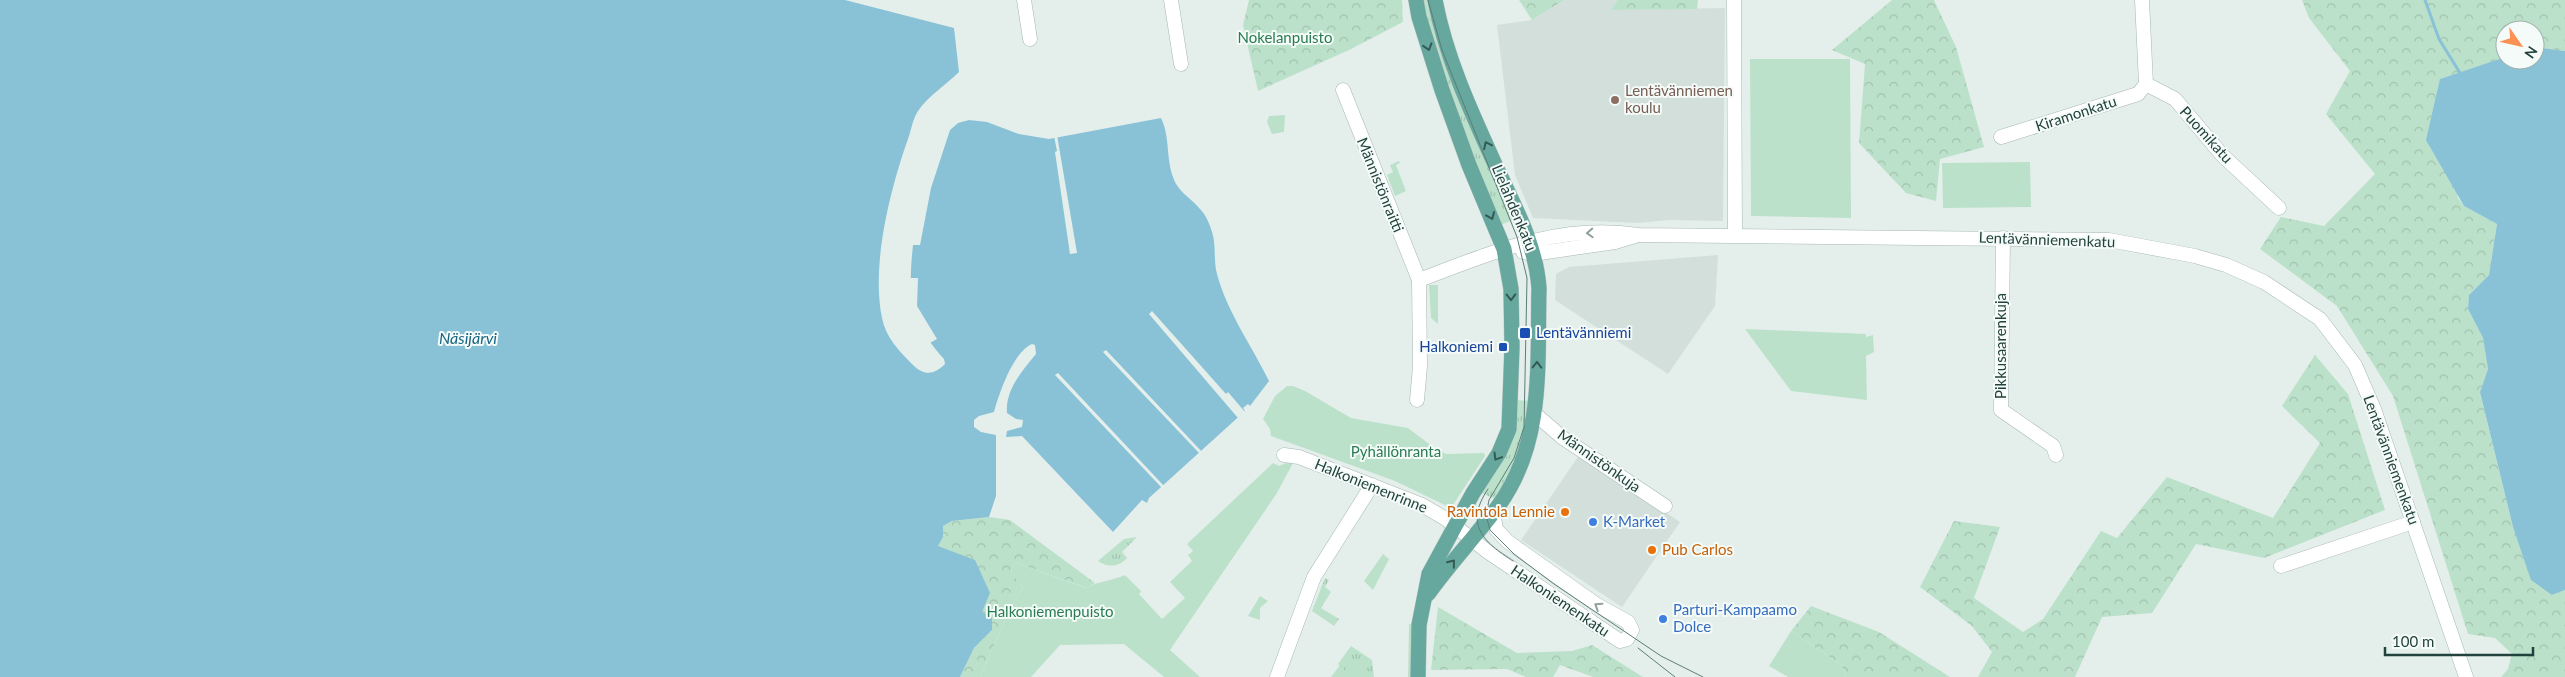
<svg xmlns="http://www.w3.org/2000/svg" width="2565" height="677" font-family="Lato,sans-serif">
  <defs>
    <pattern id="grass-tufts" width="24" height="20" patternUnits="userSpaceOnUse" patternTransform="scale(1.25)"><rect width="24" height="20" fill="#bce1ca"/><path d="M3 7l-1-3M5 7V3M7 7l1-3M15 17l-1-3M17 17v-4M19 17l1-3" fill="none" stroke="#a1c2ae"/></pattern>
    <pattern id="forest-crowns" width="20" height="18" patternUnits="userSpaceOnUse" patternTransform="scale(1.25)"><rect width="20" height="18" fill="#bce1ca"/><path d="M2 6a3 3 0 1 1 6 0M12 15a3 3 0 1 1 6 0" fill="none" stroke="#a1c2ae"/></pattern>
  </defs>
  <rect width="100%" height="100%" fill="#e4efeb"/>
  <g fill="#d2dfda">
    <polygon points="1564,0 1618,0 1612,10 1725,8 1723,221 1669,220 1637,223 1533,218 1515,175 1497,25 1532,20"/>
    <polygon points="1718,255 1715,306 1668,374 1555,300 1556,274 1569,267"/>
    <polygon points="1580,454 1680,522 1622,607 1521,540"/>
  </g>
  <g fill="url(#grass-tufts)">
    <polygon points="1419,0 1431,0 1516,219 1500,225 1470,156"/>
    <polygon points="1514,400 1533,401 1527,436 1497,500 1479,492"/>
    <path d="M1137 537 1122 552 1127 558C1119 567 1108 568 1098 561L1124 539Z"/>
    <polygon points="1325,578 1329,580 1325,587 1331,592 1321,608 1339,619 1334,626 1312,611"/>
    <polygon points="1409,624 1412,625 1412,677 1408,677"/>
    <polygon points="1351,646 1372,660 1374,677 1346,677 1345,672 1338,664"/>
  </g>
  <g fill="url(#forest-crowns)">
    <polygon points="1249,0 1402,0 1403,22 1349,50 1258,91 1243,25"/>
    <polygon points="1519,0 1564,0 1532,20"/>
    <polygon points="1618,0 1698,0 1697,9 1611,10"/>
    <polygon points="1892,0 1934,0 1956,47 1984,147 1940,159 1936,201 1906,193 1859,143 1865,64 1832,50"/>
    <polygon points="2302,0 2565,0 2565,51 2535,47 2535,30 2505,30 2505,57 2440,79 2458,198 2464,206 2497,224 2489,275 2469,295 2468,309 2483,338 2488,369 2480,392 2513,527 2523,553 2552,595 2565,590 2565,677 2501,677 2508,669 2512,654 2495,638 2468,634 2393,396 2337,306 2260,249 2281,217 2324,226 2375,174 2326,114 2350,71 2309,18"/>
    <polygon points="2315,355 2348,394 2385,510 2264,558 2196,544 2152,613 2102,617 2075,677 1978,677 1992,652 1972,626 1920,587 1954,521 2000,527 1974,598 2023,632 2043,619 2101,531 2117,538 2167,477 2273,518 2320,443 2282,406"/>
    <path d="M989 517 1010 520 1095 583 1087 588 1016 563 1010 570 1023 588C1004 616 995 647 980 677H960L974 648 992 630 938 546 943 537V526L952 521Z"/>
    <polygon points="1811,606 1879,632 1950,677 1846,677 1841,665 1791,631"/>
    <polygon points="1438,607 1517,653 1572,651 1592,645 1643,677 1593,677 1560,665 1553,677 1526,677 1507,669 1431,670"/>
  </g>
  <g fill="#bce1ca">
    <polygon points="1850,59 1851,218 1751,216 1750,59"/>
    <polygon points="1285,115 1284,132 1272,134 1267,122 1269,116"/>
    <polygon points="1399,161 1400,163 1396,165 1406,191 1395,196 1387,175 1393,172 1390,165"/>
    <polygon points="2030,162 2031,207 1943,208 1942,163"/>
    <polygon points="1429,285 1438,285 1438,324 1431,318"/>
    <polygon points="1745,329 1866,334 1866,337 1873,335 1874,352 1866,356 1867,400 1791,391"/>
    <polygon points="1287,386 1293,386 1305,391 1351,418 1408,428 1433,447 1446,454 1484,453 1485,456 1451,508 1395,481 1271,436 1270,429 1263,419 1275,396"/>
    <path d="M1291 461H1294L1277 493 1170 650 1200 677H1164L1124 644 1060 645 1031 677H980C995 647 1004 616 1023 588L1010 570 1016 563 1086 588C1098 581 1112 581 1125 575L1141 591 1139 594 1162 619 1185 598 1170 582 1192 561 1188 555 1193 551 1187 544 1273 463 1279 466Z"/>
    <polygon points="1383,554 1389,559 1373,590 1364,581"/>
    <polygon points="1260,596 1268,601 1260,608 1260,620 1248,616"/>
    <polygon points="1791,631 1841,665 1846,677 1788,677 1769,666"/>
    <polygon points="1340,665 1346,672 1346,677 1331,677"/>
  </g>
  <g fill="#89c2d7">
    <path d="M0 0H845L954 28 959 72C947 84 928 96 918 111 913 118 911 131 908 139 890 190 871 265 882 318 886 338 899 351 913 365 924 376 934 375 945 364L944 359C909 321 908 293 913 245H920L931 188 950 130 958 123 969 120 987 122 1019 134 1049 139 1161 118C1170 136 1166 158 1173 177 1177 191 1191 198 1200 209 1205 214 1209 222 1211 229 1217 244 1213 260 1217 274 1227 312 1252 346 1269 381L1250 406 1248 404 1243 408 1245 411 1149 498 1147 503 1142 500 1113 532 1022 436 1006 437 1007 431 1022 427 1023 420 1016 419 1007 413C1005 390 1022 371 1036 354L1035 345 1032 344C1013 352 999 394 994 412L979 416 974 420V427L981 432 996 435V496L989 517 952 521 943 526V537L938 546 975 560 990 593 982 612 992 618V630L974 648 960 677H0Z"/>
    <polygon points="2535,47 2565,51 2565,590 2552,595 2531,580 2513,527 2480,392 2488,369 2483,338 2468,309 2469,295 2489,275 2497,224 2464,206 2426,140 2440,79 2505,57 2505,60 2535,60"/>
  </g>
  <g fill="#e4efeb">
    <polygon points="1057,135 1077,253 1070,254 1055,152 1057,151 1054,136"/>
    <polygon points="909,278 918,278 917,306 937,339 928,344 912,315 908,302"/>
    <polygon points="1152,311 1226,394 1228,392 1245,412 1238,418 1149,314"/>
    <polygon points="1106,350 1203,453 1201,455 1103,352"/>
    <polygon points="1058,373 1164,486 1164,488 1162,488 1055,375"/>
  </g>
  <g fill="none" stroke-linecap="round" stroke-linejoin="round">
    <polyline stroke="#89c2d7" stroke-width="3" points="2425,0 2439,39 2460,73"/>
    <defs>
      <g id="minor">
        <polyline points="1024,0 1030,39"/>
        <polyline points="1171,0 1181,64"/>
        <polyline points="1734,0 1735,235"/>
        <polyline points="2142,0 2146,84 2175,99 2222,155 2279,208"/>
        <polyline points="1343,90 1419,280"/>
        <polyline points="2001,137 2138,94 2146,84"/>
        <polyline points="2003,238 2001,410 2053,446 2056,455"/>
        <polyline points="1523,252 1533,254 1615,242 1635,236"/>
        <path d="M1417 400 1420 366 1419 280C1491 253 1559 223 1638 235L2109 240 2195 256 2226 265 2264 282 2320 319 2355 365 2374 409 2466 677"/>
        <polyline points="1535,414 1563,438 1665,506"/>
        <polyline points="1284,455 1299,457 1422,505 1446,519 1488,552 1617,639 1620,641 1627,639 1632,630 1628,622 1597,605 1507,541 1496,529 1493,513"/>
        <polyline points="2281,566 2413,522"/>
        <polyline points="1277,677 1314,577 1372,485"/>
      </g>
      <g id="major">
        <polyline points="1416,0 1419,17 1442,90 1469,165 1504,249 1511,289 1512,347 1509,429 1499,453 1473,493 1429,574 1419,625 1418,677"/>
        <path d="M1428 594C1450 563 1476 536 1499 505 1545 441 1537 363 1539 288 1536 246 1516 209 1498 171 1473 116 1446 59 1435 0"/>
      </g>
    </defs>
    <use href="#minor" stroke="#a6b8b3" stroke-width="15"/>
    <use href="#major" stroke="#c1cac9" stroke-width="16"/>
    <use href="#minor" stroke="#fff" stroke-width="14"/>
    <use href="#major" stroke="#66a79e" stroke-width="15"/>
    <g stroke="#5d7d78" stroke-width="1">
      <polyline points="1428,0 1442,50 1517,237 1527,278 1524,427 1514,458 1489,500 1486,515 1490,530 1514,554 1554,584 1661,656 1703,677"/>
      <path d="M1488 489C1464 524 1483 542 1513 561"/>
      <polyline points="1638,648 1675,677"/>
    </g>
  </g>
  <defs><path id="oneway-chevron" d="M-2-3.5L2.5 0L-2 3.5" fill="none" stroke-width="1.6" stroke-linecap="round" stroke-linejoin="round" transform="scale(1.25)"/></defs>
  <g stroke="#335b55">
    <use href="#oneway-chevron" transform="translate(1428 47) rotate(73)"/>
    <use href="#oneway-chevron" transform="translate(1487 145) rotate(-115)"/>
    <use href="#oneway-chevron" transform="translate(1491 216) rotate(67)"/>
    <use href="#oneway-chevron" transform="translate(1511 297) rotate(89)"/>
    <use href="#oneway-chevron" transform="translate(1537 365) rotate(-89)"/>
    <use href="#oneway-chevron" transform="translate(1497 457) rotate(121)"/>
    <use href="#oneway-chevron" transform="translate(1452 563) rotate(-51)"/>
  </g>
  <g stroke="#90a09e">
    <use href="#oneway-chevron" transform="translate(1590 233) rotate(177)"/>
    <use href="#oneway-chevron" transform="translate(1598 606) rotate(-147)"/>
  </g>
  <circle fill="#8d6e63" stroke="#f5fbf8" stroke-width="2" cx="1615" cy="100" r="5"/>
  <g fill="#1a4fb4" stroke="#f5fbf8" stroke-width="2">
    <rect x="1519" y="327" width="12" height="12" rx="2.5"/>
    <rect x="1498" y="342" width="10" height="10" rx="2.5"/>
  </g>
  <g fill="#e8710a" stroke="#f5fbf8" stroke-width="2">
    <circle cx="1565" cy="512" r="5"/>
    <circle cx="1652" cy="550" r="5"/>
  </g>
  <g fill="#3f7fe0" stroke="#f5fbf8" stroke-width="2">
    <circle cx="1593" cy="522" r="5"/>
    <circle cx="1663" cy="619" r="5"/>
  </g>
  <g text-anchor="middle" stroke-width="4" stroke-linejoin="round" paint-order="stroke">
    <g font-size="15" fill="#297c52" stroke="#f5fbf8">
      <text x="1285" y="43">Nokelanpuisto</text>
      <text x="1396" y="457">Pyhällönranta</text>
      <text x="1050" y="617">Halkoniemenpuisto</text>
    </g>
    <g font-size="15" fill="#785e54" stroke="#f5fbf8" text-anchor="start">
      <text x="1625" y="96">Lentävänniemen<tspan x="1625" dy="17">koulu</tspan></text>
    </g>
    <g font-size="15" fill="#22423d" stroke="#f5fbf8">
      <text transform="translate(2076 114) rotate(-18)" y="5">Kiramonkatu</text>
      <text transform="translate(2206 135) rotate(48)" y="5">Puomikatu</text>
      <text transform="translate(1380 185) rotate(68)" y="5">Männistönraitti</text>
      <text transform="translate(1514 208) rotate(67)" y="5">Lielahdenkatu</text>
      <text transform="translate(2047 240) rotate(2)" y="5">Lentävänniemenkatu</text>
      <text transform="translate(2001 346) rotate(-90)" y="5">Pikkusaarenkuja</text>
      <text transform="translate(2391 460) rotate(70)" y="5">Lentävänniemenkatu</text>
      <text transform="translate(1599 461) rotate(35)" y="5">Männistönkuja</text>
      <text transform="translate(1371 486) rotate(22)" y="5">Halkoniemenrinne</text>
      <text transform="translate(1560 601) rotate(34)" y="5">Halkoniemenkatu</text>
    </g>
    <g font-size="15" fill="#164399" stroke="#f5fbf8" text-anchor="start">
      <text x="1536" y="338">Lentävänniemi</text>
      <text x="1493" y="352" text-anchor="end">Halkoniemi</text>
    </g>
    <g font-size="15" fill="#c56008" stroke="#f5fbf8" text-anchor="end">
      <text x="1555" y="517">Ravintola Lennie</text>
      <text x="1662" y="555" text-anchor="start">Pub Carlos</text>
    </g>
    <g font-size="15" fill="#366cbe" stroke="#f5fbf8" text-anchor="start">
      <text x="1603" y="527">K-Market</text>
      <text x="1673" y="615">Parturi-Kampaamo<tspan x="1673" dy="17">Dolce</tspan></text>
    </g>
    <g font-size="16" font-style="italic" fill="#176583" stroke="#f5fbf8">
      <text x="468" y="344">Näsijärvi</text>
    </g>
  </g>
  <g transform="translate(2520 45) rotate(124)"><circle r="24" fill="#f5fbf8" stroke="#a1b1ad"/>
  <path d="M0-4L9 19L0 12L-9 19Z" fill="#fc9155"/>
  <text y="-8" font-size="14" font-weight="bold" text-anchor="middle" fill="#22423d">N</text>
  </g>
  <path d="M2385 647v8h148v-8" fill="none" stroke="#22423d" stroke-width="2.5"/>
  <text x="2392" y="647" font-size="15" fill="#22423d" stroke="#f5fbf8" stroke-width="4" paint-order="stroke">100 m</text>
</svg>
